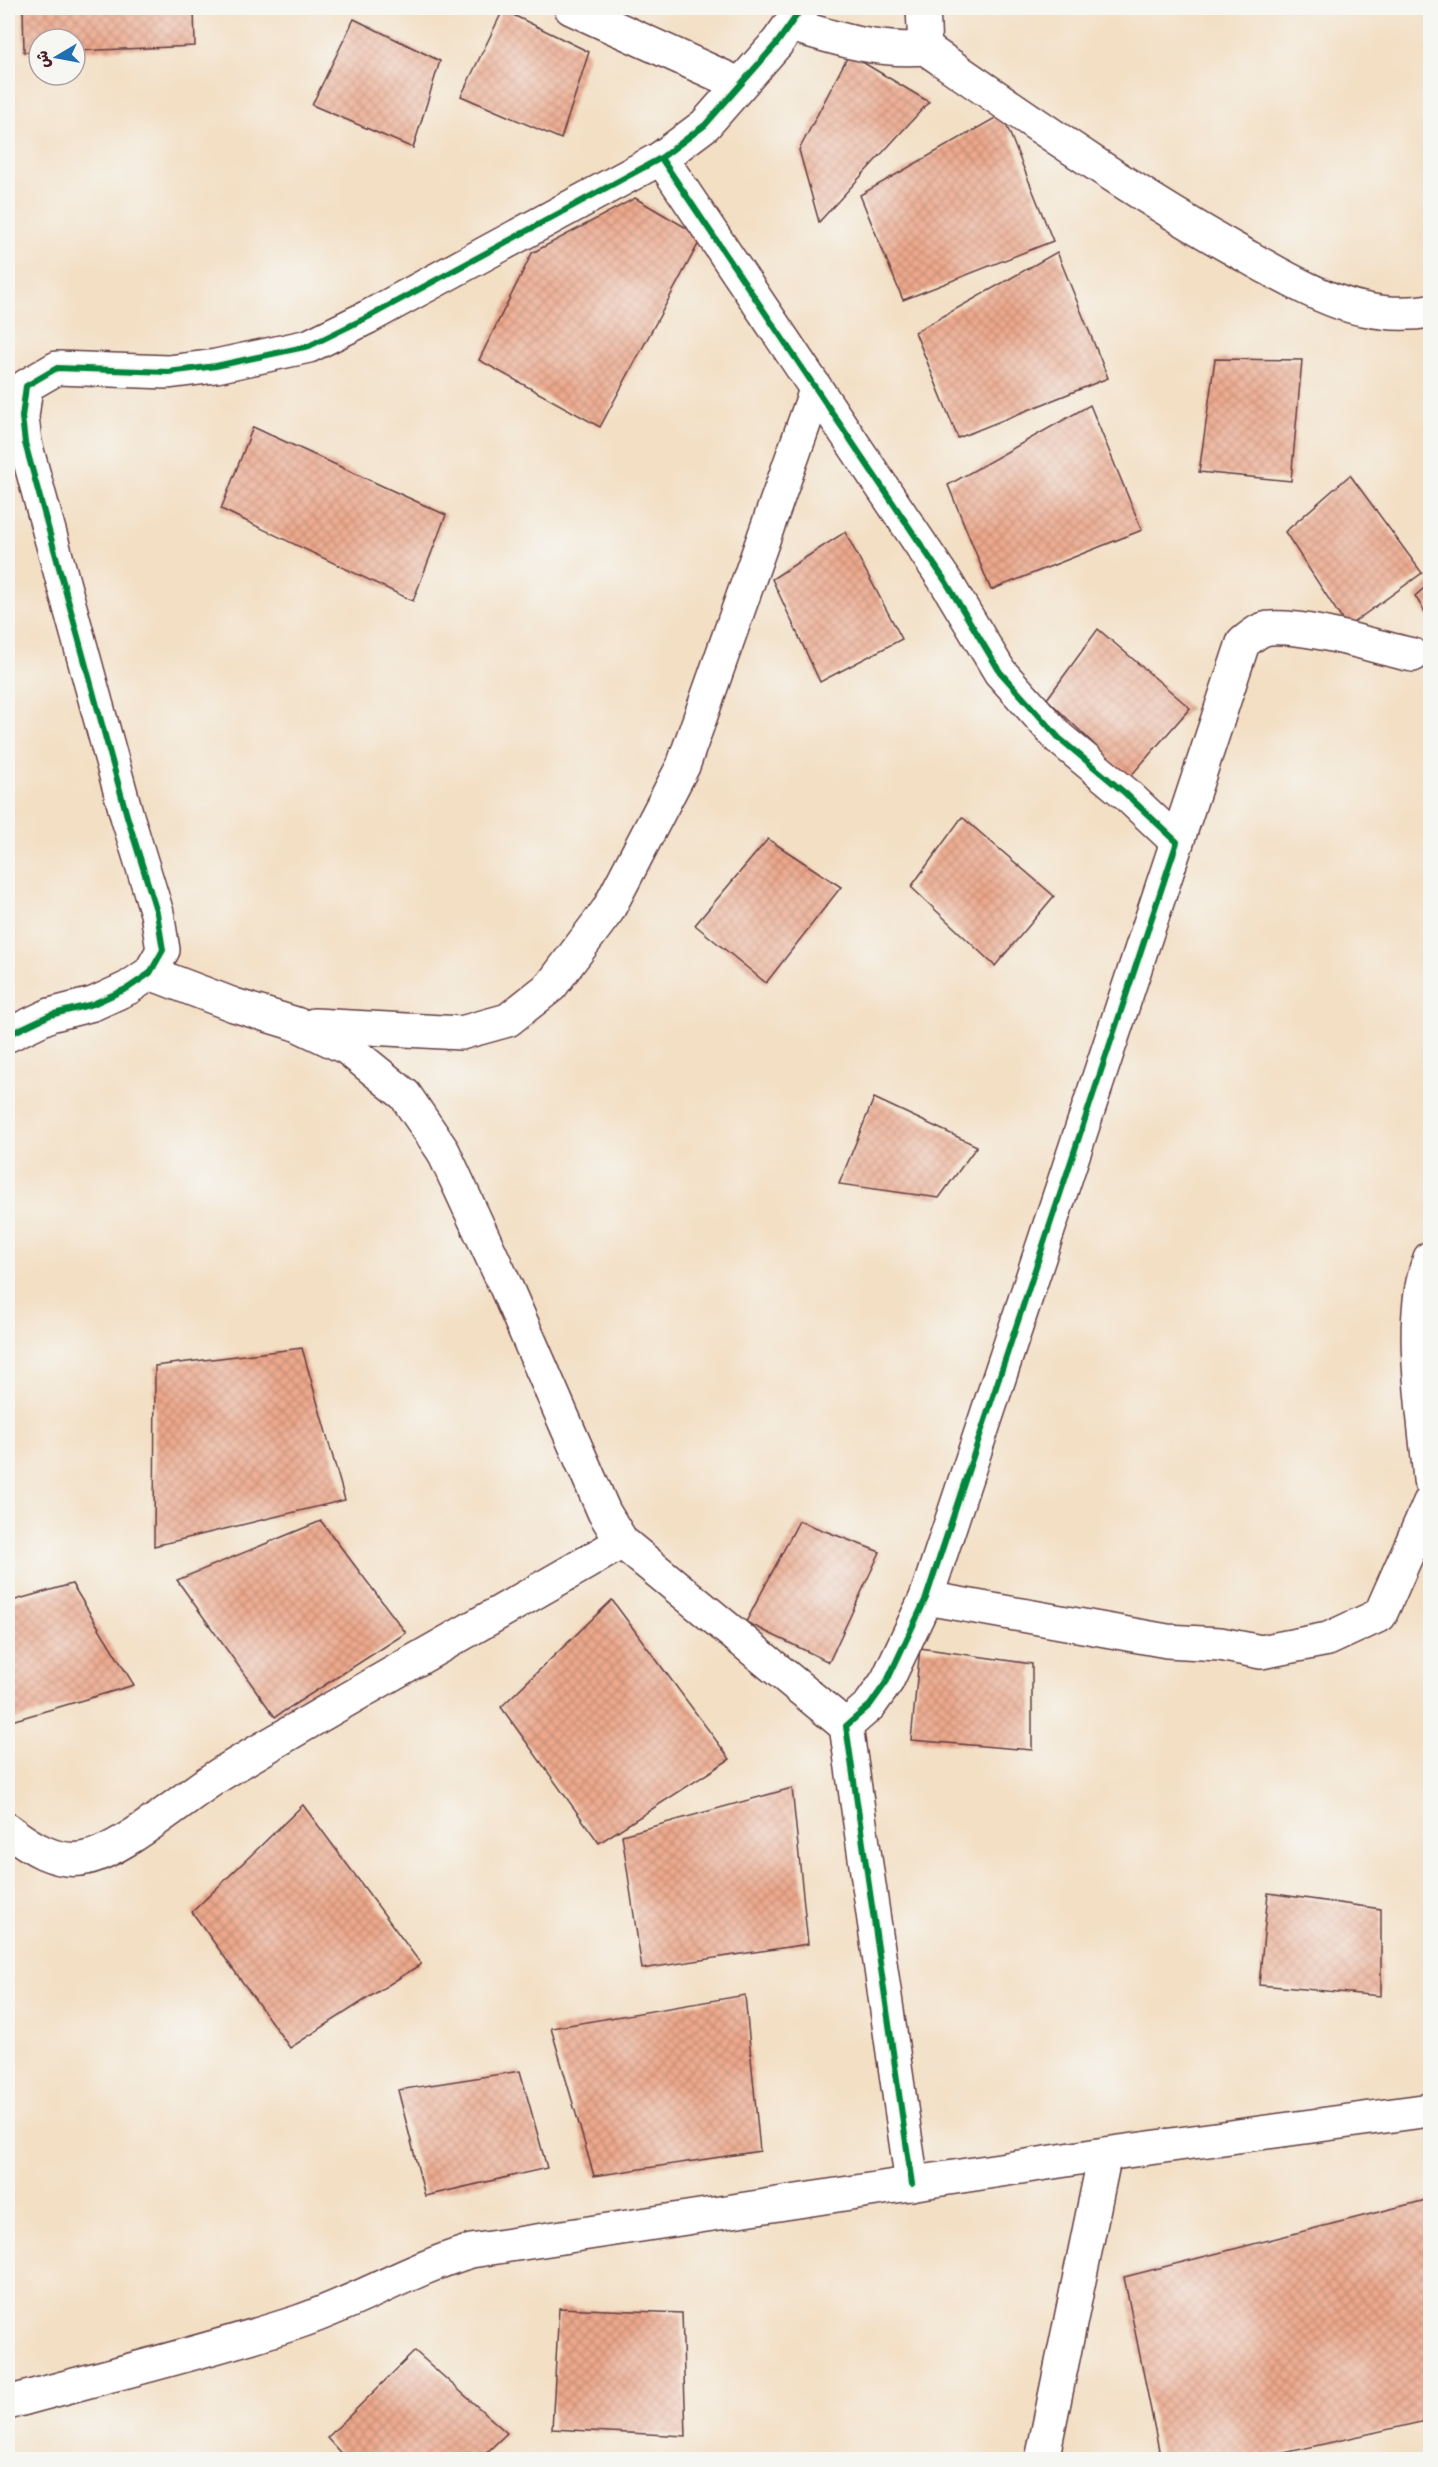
<svg xmlns="http://www.w3.org/2000/svg" width="1438" height="2467" font-family="Caveat,'Playpen Sans Arabic',sans-serif">
  <defs>
    <pattern id="building-cross-hatch" width="8" height="8" patternUnits="userSpaceOnUse" patternTransform="scale(1.5)"><rect width="8" height="8" fill="#eda98d"/><path d="M0 0l8 8M0 8l8-8" fill="none" stroke="#c28973"/></pattern>
  </defs>
  <rect width="100%" height="100%" fill="#f6f6f2"/>
  <filter id="ink" filterUnits="userSpaceOnUse"><feTurbulence type="fractalNoise" baseFrequency=".0167" numOctaves="2"/><feDisplacementMap in="SourceGraphic" scale="12" xChannelSelector="R" yChannelSelector="G"/><feConvolveMatrix kernelMatrix="1 2 1 2 8 2 1 2 1" color-interpolation-filters="sRGB"/></filter>
  <filter id="wash" filterUnits="userSpaceOnUse"><feTurbulence type="fractalNoise" baseFrequency=".008" numOctaves="4" result="noise"/><feDisplacementMap in="SourceGraphic" scale="24" xChannelSelector="R" yChannelSelector="G"/><feGaussianBlur stdDeviation="1.35" result="paint"/><feColorMatrix in="noise" values="0 0 0 0 0 0 0 0 0 0 0 0 0 0 0 0 0 1.4 0 .05"/><feComposite in="paint" operator="in"/></filter>
  <g filter="url(#wash)">
    <rect width="100%" height="100%" fill="#f3dfc4"/>
    <g id="blocks">
      <g fill="url(#building-cross-hatch)">
        <polygon points="23,8 194,8 195,46 75,51 75,39 39,39 39,52 24,52"/>
        <polygon points="503,10 589,52 561,139 461,96"/>
        <polygon points="354,19 440,61 413,148 312,105"/>
        <polygon points="849,54 929,102 819,222 799,150"/>
        <polygon points="1002,114 1053,241 903,300 860,195"/>
        <polygon points="635,198 702,237 600,427 479,360 532,253"/>
        <polygon points="1057,252 1108,378 958,438 915,332"/>
        <polygon points="1215,359 1302,360 1291,481 1199,472"/>
        <polygon points="1090,405 1142,530 991,590 948,485"/>
        <polygon points="253,427 446,515 413,601 221,509"/>
        <polygon points="1350,475 1422,573 1347,627 1285,532"/>
        <polygon points="845,532 902,639 820,682 772,579"/>
        <polygon points="1430,583 1430,620 1415,596"/>
        <polygon points="1098,629 1190,708 1129,778 1047,699"/>
        <polygon points="962,817 1054,896 995,966 911,887"/>
        <polygon points="768,839 841,887 766,983 695,925"/>
        <polygon points="874,1098 977,1146 939,1198 839,1184"/>
        <polygon points="302,1348 345,1500 154,1546 155,1366"/>
        <polygon points="321,1521 406,1633 275,1717 177,1580"/>
        <polygon points="799,1521 880,1552 829,1662 746,1622"/>
        <polygon points="72,1584 134,1685 8,1722 8,1602"/>
        <polygon points="612,1600 730,1759 599,1843 501,1707"/>
        <polygon points="920,1648 1032,1664 1032,1750 911,1740"/>
        <polygon points="792,1788 808,1944 642,1969 622,1835"/>
        <polygon points="303,1805 421,1964 290,2048 192,1912"/>
        <polygon points="1268,1893 1381,1909 1381,1996 1259,1985"/>
        <polygon points="745,1995 760,2151 594,2176 551,2028"/>
        <polygon points="520,2071 547,2168 425,2196 398,2090"/>
        <polygon points="1430,2199 1430,2420 1253,2460 1161,2460 1124,2277"/>
        <polygon points="559,2308 682,2313 686,2436 552,2429"/>
        <polygon points="415,2351 507,2433 479,2460 347,2460 327,2438"/>
      </g>
    </g>
  </g>
  <g filter="url(#ink)">
    <use href="#blocks" fill-opacity="0" stroke="#633c42" stroke-width="1.5"/>
    <g fill="none" stroke-linecap="round" stroke-linejoin="round">
      <defs>
        <g id="minor">
          <polyline points="571,8 739,84"/>
          <polyline points="923,8 925,48"/>
          <path d="M791 25C838 39 876 52 925 48 1028 119 1131 191 1239 252 1273 271 1325 302 1363 309 1386 314 1407 315 1430 311"/>
          <polyline points="661,158 946,582 1000,672 1059,738 1125,793 1177,842 926,1598 887,1681 870,1705 846,1726 912,2184"/>
          <path d="M1177 842 1243 643C1252 636 1260 628 1271 628 1312 626 1371 646 1413 655"/>
          <polyline points="150,973 234,1005 296,1024 347,1048 405,1095 443,1151 506,1287 604,1512 622,1542 846,1726"/>
          <polyline points="314,1025 461,1033 508,1020 551,986 608,910 683,766 816,390"/>
          <polyline points="8,1035 50,1015 93,1004 128,988 150,973 163,950 157,913 127,816 25,443 22,417 26,386 57,368 168,372 216,366 309,346 368,317 661,158 705,125 777,43 802,8"/>
          <path d="M1430 1258C1406 1318 1425 1414 1430 1480"/>
          <polyline points="926,1598 1167,1641 1220,1644 1261,1652 1328,1639 1380,1615 1430,1502"/>
          <path d="M8 1830C29 1846 57 1865 86 1858 126 1849 187 1794 224 1772 355 1693 490 1619 622 1542"/>
          <path d="M8 2403C104 2376 203 2353 298 2322 357 2302 411 2269 471 2251L1105 2154 1430 2110"/>
          <polyline points="1042,2460 1105,2154"/>
        </g>
      </defs>
      <use href="#minor" stroke="#633c42" stroke-width="36"/>
      <use href="#minor" stroke="#fff" stroke-width="33"/>
      <defs>
        <g id="cycleway">
          <polyline points="661,158 946,582 1000,672 1059,738 1125,793 1177,842 926,1598 887,1681 870,1705 846,1726 912,2184"/>
          <polyline points="8,1035 50,1015 93,1004 128,988 150,973 163,950 157,913 127,816 25,443 22,417 26,386 57,368 168,372 216,366 309,346 368,317 661,158 705,125 777,43 802,8"/>
        </g>
      </defs>
      <use href="#cycleway" stroke="#f6f6f2" stroke-width="10"/>
      <use href="#cycleway" stroke="#00873e" stroke-width="6"/>
    </g>
  </g>
  <rect width="1438" height="2467" fill="none" stroke="#f6f6f2" stroke-width="30"/>
  <g transform="translate(57 57) rotate(260)"><circle r="28" fill="#f6f6f2" stroke="#b1a0a2" stroke-width="1.5"/>
  <path d="M0-4.5L10 22L0 15L-10 22Z" fill="#1f6fb2"/>
  <text y="-9" font-size="16" font-weight="bold" text-anchor="middle" fill="#4a1f2b">ش</text>
  </g>
</svg>
